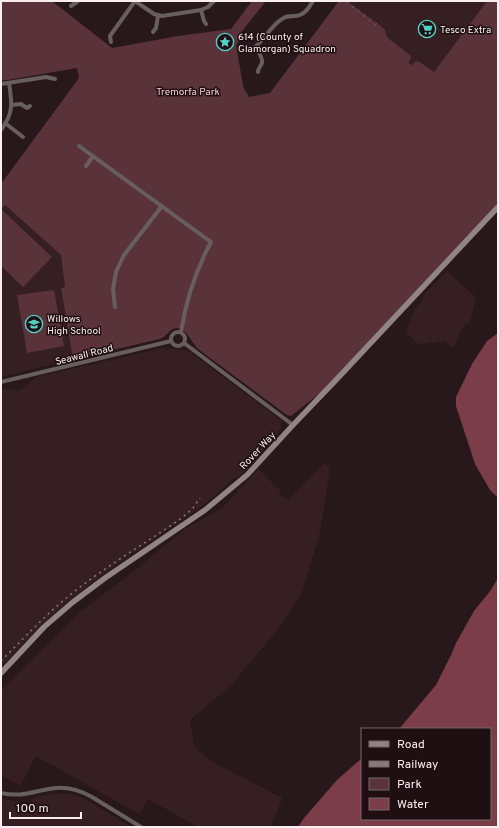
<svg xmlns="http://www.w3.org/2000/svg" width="499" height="828" font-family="Overpass,sans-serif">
  <defs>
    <pattern id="garden-furrows" width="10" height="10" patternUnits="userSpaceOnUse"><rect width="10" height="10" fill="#5a333a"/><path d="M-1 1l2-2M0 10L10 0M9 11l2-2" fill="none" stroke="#735157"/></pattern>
  </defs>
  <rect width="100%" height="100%" fill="#29181b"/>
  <g fill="#361f23">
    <polygon points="339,1 487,1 434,72 412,67"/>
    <polygon points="1,202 61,255 65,287 61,288 73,359 1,377"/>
    <polygon points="447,271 476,298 470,322 463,326 455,345 452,348 445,341 418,344 406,332 414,310 422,301 422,297"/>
    <polygon points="170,348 184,350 191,353 281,420 281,429 256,459 241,475 233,479 205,504 106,572 69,600 36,630 1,667 1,389 9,389 19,391 37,377 136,354 158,349"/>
    <polygon points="324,463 330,467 320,533 302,592 279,628 231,685 190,720 193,741 196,748 201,753 218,765 282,798 271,827 198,827 148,799 139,814 36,756 20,786 1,775 1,690 81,611 129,575 185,529 215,512 222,508 258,469 281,491 279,493 288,500"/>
    <polygon points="53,794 71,794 85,799 131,827 1,827 1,799 18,801 20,804 22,813 32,811 31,802 32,799 36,797"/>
  </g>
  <g fill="#5a333a">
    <path d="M1 1H52L112 48 178 36 231 29 252 1H266L239 35V41L236 45 243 85 244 89 249 97 270 93 339 1H341L379 30 382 27 385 30 386 35 389 39 410 55 411 58 408 63 412 65 415 62 418 61 434 72 487 1H498V203L320 393 291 416 287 415 198 349C192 343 184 323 173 329 168 332 165 337 160 339L73 359 61 288 65 287 61 255 5 205 1 209V184L79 78 77 68 1 81Z"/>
    <polygon points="2,210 52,257 23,287 1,266 1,212"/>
    <polygon points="54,290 64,346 27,353 17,295"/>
  </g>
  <polygon fill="url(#garden-furrows)" points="341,1 347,1 382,27 379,30"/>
  <g fill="#7a3d49">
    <polygon points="498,333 498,498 490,490 475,464 456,406 456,397 472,364 487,341"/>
    <polygon points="498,578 498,827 298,827 304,818 337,780 362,758 362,819 490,819 490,729 399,729 436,685 451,655 456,643 474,611 491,590"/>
  </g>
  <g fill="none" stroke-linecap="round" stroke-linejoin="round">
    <g stroke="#685e5f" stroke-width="4">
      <polyline points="135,1 154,14 162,16 201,10 208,7 214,1"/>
      <polyline points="71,6 78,1"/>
      <polyline points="201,10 204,21 206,24"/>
      <polyline points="153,32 156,28 158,16"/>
      <polyline points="110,36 135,1"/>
      <polyline points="110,36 111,42"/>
      <path d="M255 47C258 52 263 57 262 63 261 66 258 68 258 72"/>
      <path d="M251 50C264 42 269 27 282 19 286 16 289 16 294 16 304 16 308 9 313 1"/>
      <polyline points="1,84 46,77 55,79"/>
      <polyline points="11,105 21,104 27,108 30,106"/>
      <polyline points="5,123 23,137"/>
      <path d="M1 130C14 113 12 102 9 83"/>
      <path d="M79 146 211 242C196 270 186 300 181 332"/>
      <polyline points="86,166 93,156"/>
      <polyline points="115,307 113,289 116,272 124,255 162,206"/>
      <circle cx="178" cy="339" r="7"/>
      <polyline points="184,343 293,425"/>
      <polyline points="1,382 171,341"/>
      <path d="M1 793C23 798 35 790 56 788 69 787 81 791 92 797L141 827"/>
    </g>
    <polyline stroke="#928385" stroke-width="5.5" points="1,673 44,627 73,602 105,578 205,510 247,475 293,425 335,381 498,207"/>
    <path stroke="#88797b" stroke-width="1.5" stroke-dasharray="2 4" stroke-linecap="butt" d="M1 661C25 637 48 612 75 591 109 564 148 542 183 517L193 508 200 498"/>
  </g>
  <defs>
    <symbol id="supermarket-ring" viewBox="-11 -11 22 22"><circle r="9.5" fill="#1f0f12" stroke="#55cec4" stroke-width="1.5"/><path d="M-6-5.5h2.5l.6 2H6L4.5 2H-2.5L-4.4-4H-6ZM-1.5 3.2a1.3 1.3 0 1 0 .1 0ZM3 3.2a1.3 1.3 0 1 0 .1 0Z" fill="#55cec4"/></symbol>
    <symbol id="sight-ring" viewBox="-11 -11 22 22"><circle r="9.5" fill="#1f0f12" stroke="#55cec4" stroke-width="1.5"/><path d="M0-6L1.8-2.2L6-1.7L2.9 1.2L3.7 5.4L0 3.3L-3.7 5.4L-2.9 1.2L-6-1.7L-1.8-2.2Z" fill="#55cec4"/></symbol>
    <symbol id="school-ring" viewBox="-11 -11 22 22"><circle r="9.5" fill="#1f0f12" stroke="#55cec4" stroke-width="1.5"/><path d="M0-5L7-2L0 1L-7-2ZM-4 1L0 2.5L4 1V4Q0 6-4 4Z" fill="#55cec4"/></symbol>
  </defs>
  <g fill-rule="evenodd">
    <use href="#supermarket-ring" x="417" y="19" width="20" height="20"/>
    <use href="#sight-ring" x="215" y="32" width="20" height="20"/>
    <use href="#school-ring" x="24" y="314" width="20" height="20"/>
  </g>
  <g text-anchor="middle" stroke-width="3" stroke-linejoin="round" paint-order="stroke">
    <g font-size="10" fill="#fbeef0" stroke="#1f0f12" text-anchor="start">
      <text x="440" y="33">Tesco Extra</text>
      <text x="238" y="40">614 (County of<tspan x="238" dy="12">Glamorgan) Squadron</tspan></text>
      <text x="47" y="322">Willows<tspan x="47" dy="12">High School</tspan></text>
    </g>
    <g font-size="10" fill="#f6ced3" stroke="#1f0f12">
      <text x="188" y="95">Tremorfa Park</text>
    </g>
    <g font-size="10" fill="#fbeef0" stroke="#1f0f12">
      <text transform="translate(84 354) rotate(-14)" y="4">Seawall Road</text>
      <text transform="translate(257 450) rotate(-47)" y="4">Rover Way</text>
    </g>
  </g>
  <rect width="499" height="828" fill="none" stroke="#fbeef0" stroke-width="4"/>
  <rect x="361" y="728" width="130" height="92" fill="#1f0f12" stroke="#77686b"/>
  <rect x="369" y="741" width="20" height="6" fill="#928385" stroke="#77686b"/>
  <text x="397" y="748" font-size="12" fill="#fbeef0">Road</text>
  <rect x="369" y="761" width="20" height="6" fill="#88797b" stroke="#77686b"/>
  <text x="397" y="768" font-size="12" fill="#fbeef0">Railway</text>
  <rect x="369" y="778" width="20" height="12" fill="#5a333a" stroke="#77686b"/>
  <text x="397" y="788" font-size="12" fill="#fbeef0">Park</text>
  <rect x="369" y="798" width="20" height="12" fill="#7a3d49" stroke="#77686b"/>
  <text x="397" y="808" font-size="12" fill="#fbeef0">Water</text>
  <path d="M10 812v6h71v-6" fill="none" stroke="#fbeef0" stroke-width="2"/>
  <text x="16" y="812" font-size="12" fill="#fbeef0" stroke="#1f0f12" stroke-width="3" paint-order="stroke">100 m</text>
</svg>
